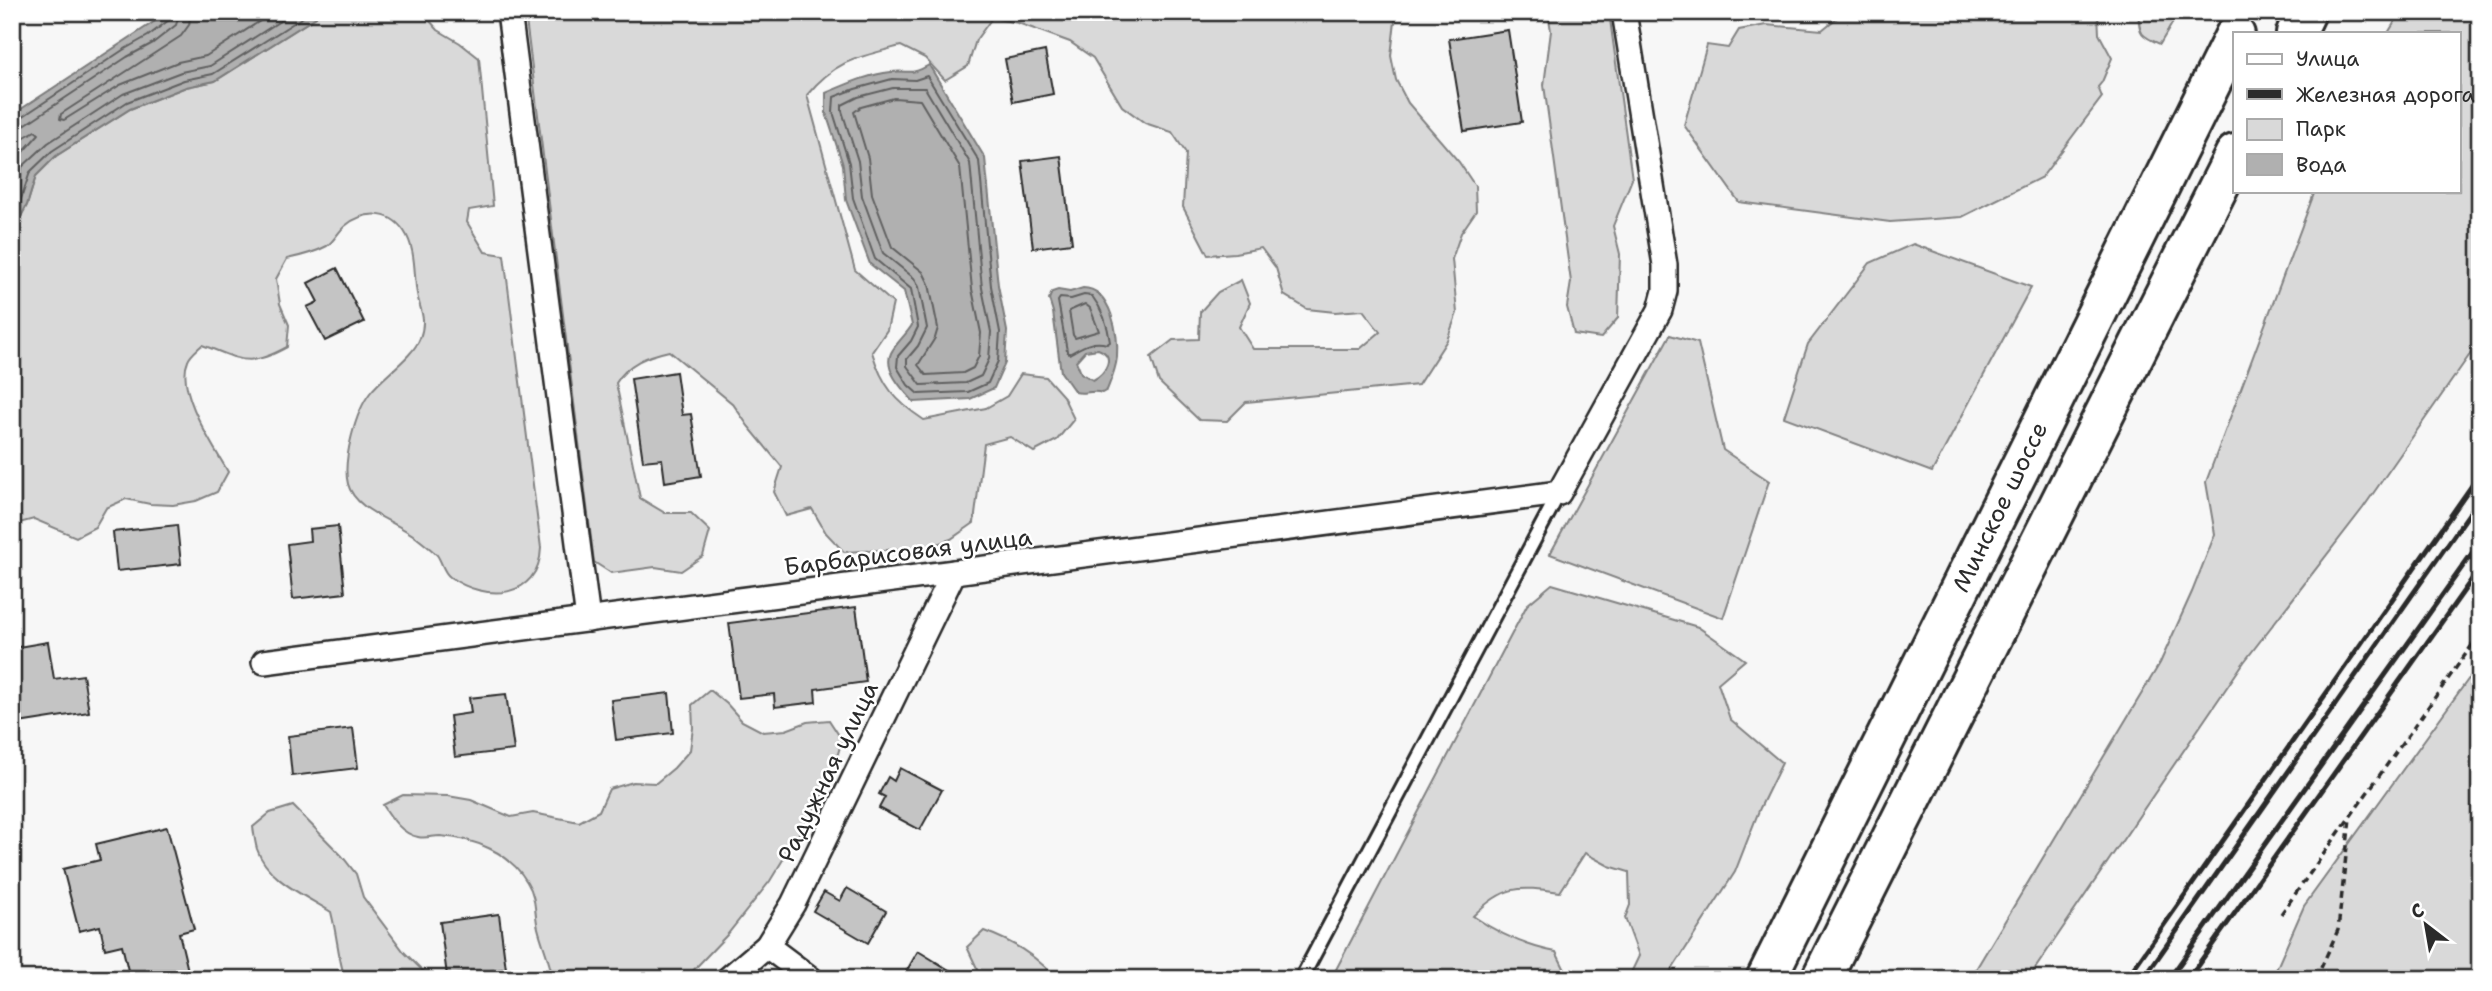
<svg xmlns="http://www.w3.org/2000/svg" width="2492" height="991" font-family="'Shantell Sans',sans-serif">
  <rect width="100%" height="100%" fill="#f7f7f7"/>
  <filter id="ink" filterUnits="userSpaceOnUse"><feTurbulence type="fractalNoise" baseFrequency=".0143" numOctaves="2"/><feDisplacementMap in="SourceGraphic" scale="14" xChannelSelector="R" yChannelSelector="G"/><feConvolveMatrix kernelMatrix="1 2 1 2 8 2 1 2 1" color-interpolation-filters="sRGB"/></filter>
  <g filter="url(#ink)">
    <g fill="#d9d9d9" stroke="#828282" stroke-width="2">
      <path d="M318 12H422L438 30 460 43 479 58 493 206 469 210 467 222 485 252 504 255 541 548C539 600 485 602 450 577 443 572 442 562 437 555 431 549 423 543 417 538 396 521 355 511 348 484 342 461 356 411 370 393 383 376 413 357 420 338 428 315 418 309 416 287 414 268 415 247 404 231 389 209 363 211 345 226 338 232 334 241 327 246 314 253 301 256 287 259L276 279 280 304 289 325 287 347C247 369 241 359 202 345 198 349 190 355 188 361 175 390 214 447 228 472L217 492 196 501 173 505 150 504 126 499 106 508 95 527 76 537 34 519 12 525V233L27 205 36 176 56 156 130 109 186 87 215 81 316 17Z"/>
      <path d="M525 12H1396L1391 56 1396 80 1408 103 1459 162 1475 186 1476 211 1461 233 1452 259 1457 313 1447 340 1418 385 1246 402 1227 421 1199 420 1159 382 1151 357 1173 340 1199 339 1200 312 1218 292 1241 280 1250 303 1239 327 1253 349H1360L1380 332 1363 310 1335 312 1307 309 1284 295 1276 268 1261 248 1235 253 1208 255 1183 207 1186 153 1172 132 1145 123 1122 106 1093 58 1070 42 1018 23 992 18 976 40 968 66 945 80 925 58 901 46C858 57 836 60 807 95L855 270 893 303 887 330 872 352C882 385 895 401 924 420L986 408 1007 396 1021 374 1046 377 1063 396 1074 419 1057 440 1034 452 1010 437 984 444 974 523 951 539 926 548 844 552 826 533 812 509 786 516 774 492 782 467 748 426 733 404 669 351C647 356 628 363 616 383L640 498 665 513H691L710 531 703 556 681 571 655 567 611 573 594 562Z"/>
      <polygon points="1548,12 1609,12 1632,179 1613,226 1620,254 1618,318 1601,338 1574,334 1567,307 1571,282 1544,85 1551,31"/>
      <polygon points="1844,12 2098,12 2099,34 2112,58 2102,82 2098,87 2102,97 2042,177 1962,217 1890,222 1739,202 1684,125 1707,45 1728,48 1739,30 1766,25 1822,30"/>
      <path d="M2138 12H2179L2160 44C2139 35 2140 34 2138 12Z"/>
      <polygon points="2401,12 2480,12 2480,340 2363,508 2244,662 2028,979 1970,979 2160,663 2192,592 2215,534 2206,482 2315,191 2459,191 2459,33 2388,33"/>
      <polygon points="1913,244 2031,287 1932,472 1784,417 1808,344 1870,263"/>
      <polygon points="1670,335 1698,343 1723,450 1769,481 1723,618 1550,554"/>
      <path d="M1552 584 1698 627 1745 660 1718 683 1730 719 1782 763 1760 808 1735 872 1666 979H1628L1639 956 1625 918 1630 905 1629 872 1609 866 1585 853 1560 892C1518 886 1504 885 1473 916 1499 934 1524 946 1556 952L1567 974 1562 979H1331L1527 605Z"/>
      <polygon points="2480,663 2480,979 2272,979 2304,906"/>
      <path d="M710 690 727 704 742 721 763 732 786 730 807 722 829 720 842 740 829 784 770 881 727 935 685 979H551L552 975C549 959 542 944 538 928 534 912 537 898 527 882 510 852 473 838 440 836 433 836 425 839 418 837 402 834 392 819 383 805L403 795 448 796 471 800 511 817 533 813 579 822 599 811 609 789 633 782 656 783 674 768 690 750 693 728 692 705Z"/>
      <path d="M293 806 342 856 356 874 363 897 404 952 431 979H345C338 957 337 935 331 912 306 896 267 880 257 849 255 842 254 834 253 827L270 813Z"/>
      <path d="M984 931C1012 941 1037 956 1057 979H982L967 947Z"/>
    </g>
    <g fill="#b0b0b0" stroke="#7b7b7b" stroke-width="2" fill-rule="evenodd">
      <polygon points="169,12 318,12 316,17 215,81 186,87 130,109 56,156 36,176 27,205 12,233 12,115"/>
      <path d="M929 65 985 158 998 285 1007 331 1005 363 994 388 970 399 914 402C903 390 883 370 891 353 896 343 906 335 912 325L904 291 870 264 846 200 843 165 826 113V93C847 84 869 74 891 72 911 70 910 76 929 65Z"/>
      <path d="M1083 288C1111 288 1119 335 1117 357 1116 369 1111 380 1107 390L1102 393C1092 389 1085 395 1075 392L1061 372 1060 365 1053 312 1049 299 1052 292 1058 290 1070 292ZM1098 349C1117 356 1105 374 1093 380L1081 373 1076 361 1085 351Z"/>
    </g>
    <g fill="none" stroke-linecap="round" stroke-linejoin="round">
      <g stroke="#606060" stroke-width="2">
        <polyline points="191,12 189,25 181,36 61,114 60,119 64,120 120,85 178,62 206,56 274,12"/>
        <polygon points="927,76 979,161 991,286 1000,332 998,361 988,383 968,392 918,394 908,385 897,367 898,356 911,341 918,327 911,289 875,259 853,198 849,163 833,112 834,97 855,89 892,79 915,80"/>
        <polygon points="893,88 925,88 970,163 982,288 991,332 989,359 981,376 966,383 921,385 907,366 907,359 918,346 927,328 919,287 914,278 883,253 862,196 858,161 842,111 842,105 858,97"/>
        <polygon points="894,98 920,100 960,167 972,289 981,333 979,356 973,368 963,373 926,375 918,365 935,338 938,328 929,284 923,272 892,247 872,194 868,158 854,112 861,107"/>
        <polyline points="12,120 19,119 123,50 148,36 169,20 172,12"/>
        <polyline points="12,129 23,126 127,57 153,43 176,25 180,12"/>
        <polyline points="12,139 23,138 35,131 39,134 12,164"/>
        <polyline points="12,198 22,167 48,143 123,94 181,72 210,66 294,12"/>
        <polyline points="12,217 20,202 30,172 52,151 127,102 184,80 213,74 311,12"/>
        <path d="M1084 295 1092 296C1102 309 1108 326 1110 342L1107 344C1091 340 1082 347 1069 354L1067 351 1058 301 1060 298 1071 299Z"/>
        <polygon points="1085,304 1090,308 1099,331 1075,338 1073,335 1069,311"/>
      </g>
    </g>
    <g fill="#c4c4c4" stroke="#2b2b2b" stroke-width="2">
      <polygon points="1508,30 1522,122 1464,131 1449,39"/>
      <polygon points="1045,51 1053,94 1013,102 1005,59"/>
      <polygon points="1061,156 1072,243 1033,248 1022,161"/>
      <polygon points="337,268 364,322 325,341 307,307 318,302 308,283"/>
      <polygon points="676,372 682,415 691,414 701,476 665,482 662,459 643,461 631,379"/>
      <polygon points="177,525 181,564 117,571 113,532"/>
      <polygon points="338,526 345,593 293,599 287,544 310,541 309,529"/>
      <polygon points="856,607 866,682 815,689 816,702 775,707 774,694 739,698 729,623"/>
      <polygon points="48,642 54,679 83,675 89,712 12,724 12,648"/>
      <polygon points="669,693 673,733 616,740 611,700"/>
      <polygon points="506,694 514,750 455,757 450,716 471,713 469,698"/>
      <polygon points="353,728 358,768 292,776 288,736"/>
      <polygon points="900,768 942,790 920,830 879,808 885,797 879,794 888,777 894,781"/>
      <polygon points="167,827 194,929 179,933 190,979 130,979 122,945 105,949 100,926 79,931 63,869 100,860 96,844"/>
      <polygon points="847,888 886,911 868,943 813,911 824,892 840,901"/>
      <polygon points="499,914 506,969 447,976 440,922"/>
      <polygon points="918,951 964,979 902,979"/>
    </g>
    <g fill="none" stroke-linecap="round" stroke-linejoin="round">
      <defs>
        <polyline id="service" points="1301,979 1559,493"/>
        <g id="minor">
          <polyline points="509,12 588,620"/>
          <polyline points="264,662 1559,493 1660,310 1665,291 1665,265 1624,12"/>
          <polyline points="767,946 811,979"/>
          <polyline points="728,979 767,946 793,904 954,572"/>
        </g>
        <g id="trunk">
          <polyline points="2296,33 2306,12"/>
          <polyline points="1766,979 2235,35"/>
          <polyline points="1821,979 2235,154"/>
        </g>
      </defs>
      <use href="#service" stroke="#2b2b2b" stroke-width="18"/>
      <use href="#minor" stroke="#2b2b2b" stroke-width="28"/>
      <use href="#trunk" stroke="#2b2b2b" stroke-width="44"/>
      <g stroke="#2b2b2b" stroke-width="3.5" stroke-dasharray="7 5" stroke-linecap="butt">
        <polyline points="2281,914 2480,634"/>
        <polyline points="2316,979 2338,930 2350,818"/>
      </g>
      <use href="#service" stroke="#fff" stroke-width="12"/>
      <use href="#minor" stroke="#fff" stroke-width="23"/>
      <use href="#trunk" stroke="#fff" stroke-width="38"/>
      <g stroke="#2b2b2b" stroke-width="5">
        <polyline points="2126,979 2480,474"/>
        <polyline points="2143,979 2480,498"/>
        <polyline points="2169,979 2480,542"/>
        <polyline points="2188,979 2480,568"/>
      </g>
    </g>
  </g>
  <g text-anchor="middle" stroke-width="5" stroke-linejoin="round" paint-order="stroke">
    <g font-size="24" fill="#2b2b2b" stroke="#fff">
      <text transform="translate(2000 507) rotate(-64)" y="8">Минское шоссе</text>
      <text transform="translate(908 552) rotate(-7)" y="8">Барбарисовая улица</text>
      <text transform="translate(828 772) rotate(-64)" y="8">Радужная улица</text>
    </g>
  </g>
  <rect width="2492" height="991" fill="none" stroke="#fff" stroke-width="42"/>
  <rect x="21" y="21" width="2450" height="949" fill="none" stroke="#2b2b2b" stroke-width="2.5" filter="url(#ink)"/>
  <rect x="2233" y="32" width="228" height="161" fill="#ffffff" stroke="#aaaaaa" stroke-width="2"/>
  <rect x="2247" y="54" width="35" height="10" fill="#ffffff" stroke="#aaaaaa" stroke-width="2"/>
  <text x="2296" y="66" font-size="21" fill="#2b2b2b">Улица</text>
  <rect x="2247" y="89" width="35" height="10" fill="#2b2b2b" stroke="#aaaaaa" stroke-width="2"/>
  <text x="2296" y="102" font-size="21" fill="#2b2b2b">Железная дорога</text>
  <rect x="2247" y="119" width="35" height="21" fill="#d9d9d9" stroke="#aaaaaa" stroke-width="2"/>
  <text x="2296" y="136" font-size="21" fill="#2b2b2b">Парк</text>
  <rect x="2247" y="154" width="35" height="21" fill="#b0b0b0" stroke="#aaaaaa" stroke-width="2"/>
  <text x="2296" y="172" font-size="21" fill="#2b2b2b">Вода</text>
  <g transform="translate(2426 925) rotate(329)" stroke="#ffffff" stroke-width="5" paint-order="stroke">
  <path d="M0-5L12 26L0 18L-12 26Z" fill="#2b2b2b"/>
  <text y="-10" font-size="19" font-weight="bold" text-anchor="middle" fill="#2b2b2b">С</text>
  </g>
</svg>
